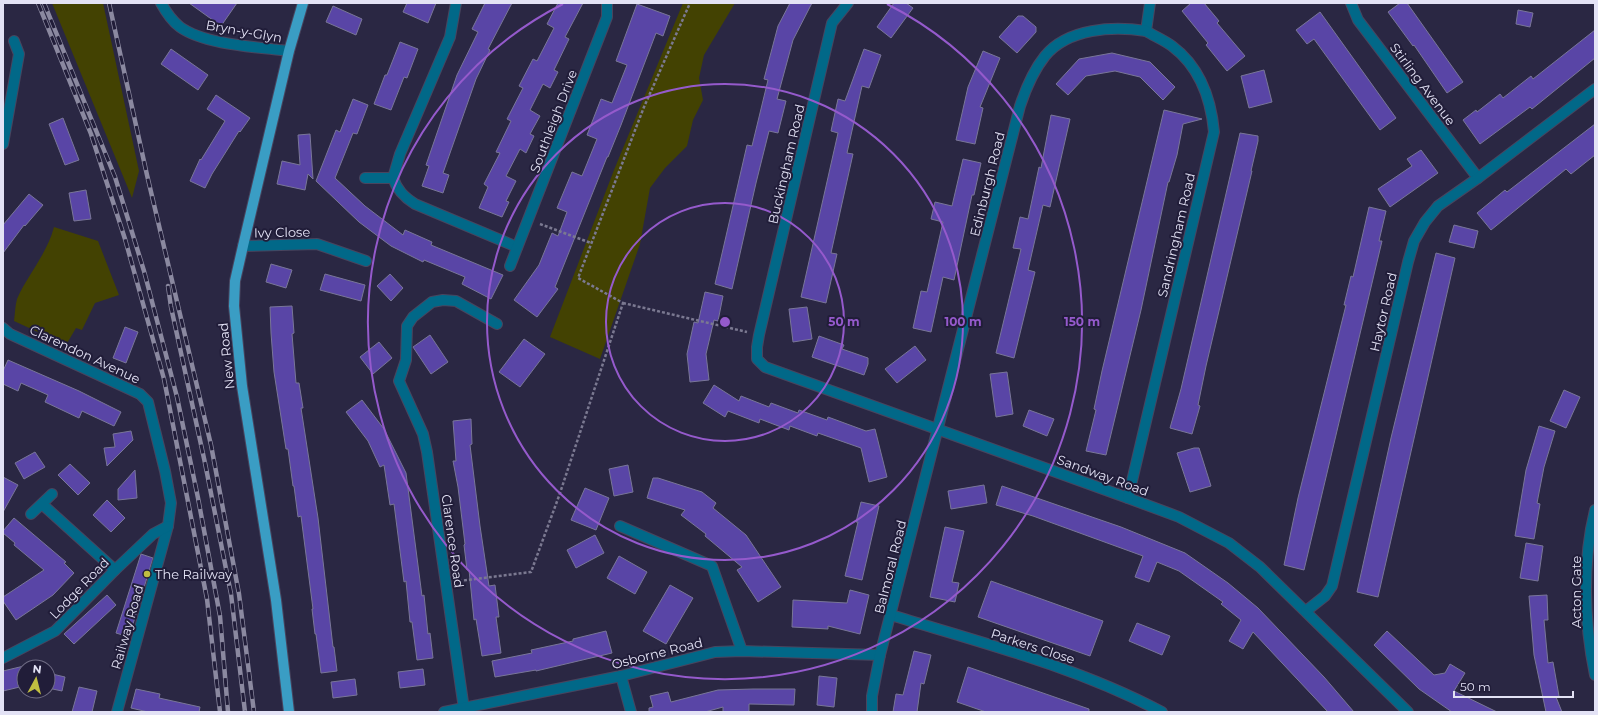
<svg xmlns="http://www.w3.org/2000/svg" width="1598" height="715" font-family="Montserrat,sans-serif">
  <rect width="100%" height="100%" fill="#2a2743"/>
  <g fill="#434202">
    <polygon points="52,3 103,3 139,171 132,198"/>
    <polygon points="683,3 735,3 704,55 699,78 703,100 693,120 687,146 665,168 650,188 640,244 600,359 550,337 614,170"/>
    <path d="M54 227 98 241 119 295 95 303 82 330 76 328 66 345 14 321C15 314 15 306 17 299 28 274 47 254 54 227Z"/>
  </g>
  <g fill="#5945a6" stroke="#797698">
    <polygon points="189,3 237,3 221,26"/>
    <polygon points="407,3 436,3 428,23 403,12"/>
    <polygon points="485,3 512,3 488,49 490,50 476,79 443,173 449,175 443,193 422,186 429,166 426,165 457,75 478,32 472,29"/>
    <polygon points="558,3 583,3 565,37 569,39 554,70 558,72 550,88 543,84 530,110 540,116 530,134 534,136 526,153 520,149 506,176 516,181 506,201 509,202 502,217 479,208 488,187 484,184 500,153 496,152 511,121 507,119 523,88 519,86 533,59 537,61 554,28 547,24"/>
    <polygon points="790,3 812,3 793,40 777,99 786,101 778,133 769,131 756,183 732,289 715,284 747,145 752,146 768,80 764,79 778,26"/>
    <polygon points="894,3 906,3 913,8 891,38 877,27"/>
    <polygon points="1191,3 1204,3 1219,21 1217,23 1245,56 1227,71 1206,45 1208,43 1182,11"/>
    <polygon points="1400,3 1407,3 1463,82 1447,93 1414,45 1413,46 1388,12"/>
    <polygon points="637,4 670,16 663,36 656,33 621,125 608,157 607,157 555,287 558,289 537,317 514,300 539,265 552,233 558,236 567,212 557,208 572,172 582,176 597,139 587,135 601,99 612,103 627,65 616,61"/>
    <polygon points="333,6 362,19 356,35 326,22"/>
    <polygon points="1518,10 1533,13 1530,27 1516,24"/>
    <polygon points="1320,12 1396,118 1380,130 1314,39 1307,44 1296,30"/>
    <polygon points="1018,16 1023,16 1036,27 1036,32 1017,53 999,37"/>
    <polygon points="1595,30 1595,58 1532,109 1530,107 1480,144 1463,120 1476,110 1477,112 1500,94 1503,98 1531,76 1533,79"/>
    <polygon points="400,42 418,49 407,78 404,77 391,110 374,104 385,75 387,75"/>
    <polygon points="171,49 208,75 198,90 161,64"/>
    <polygon points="864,49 881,55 869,88 862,86 847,153 853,154 831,253 837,254 826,303 801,297 838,133 831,131 838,99 845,101"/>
    <polygon points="983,51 1000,58 980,107 983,108 975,144 956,140 968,87"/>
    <polygon points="1112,53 1150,62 1175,87 1163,100 1140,77 1115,71 1086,76 1068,95 1056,84 1079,59"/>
    <polygon points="1264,70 1272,102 1249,108 1241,76"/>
    <polygon points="216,95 250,118 240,132 239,131 212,174 205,188 190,181 200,159 201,160 225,121 207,109"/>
    <polygon points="353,99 368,105 357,134 353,133 335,178 365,206 403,235 405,230 432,242 431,245 503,275 491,299 462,284 465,277 424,260 423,262 391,246 359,222 316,181 336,130 340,132"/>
    <polygon points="1164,110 1202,119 1183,124 1177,155 1169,182 1168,182 1141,310 1106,455 1086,451 1096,410 1094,409 1102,371"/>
    <polygon points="1051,115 1070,119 1050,207 1043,205 1028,270 1035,272 1014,358 996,353 1021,249 1013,248 1020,217 1028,219 1039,167 1041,168"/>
    <polygon points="63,118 79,160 65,165 49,124"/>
    <polygon points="1595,124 1595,155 1571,174 1566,169 1491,230 1477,213 1505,190 1507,192"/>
    <polygon points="1240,133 1258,136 1258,141 1251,171 1252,171 1206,366 1198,405 1200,406 1192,434 1170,428 1181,389"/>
    <polygon points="310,134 313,179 308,174 305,190 277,184 282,161 300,165 298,135"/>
    <polygon points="1421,150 1438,173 1390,207 1378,189 1412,166 1407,159"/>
    <polygon points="963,159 981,163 974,195 972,195 954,280 943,277 931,332 913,328 921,291 927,292 943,222 931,219 935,202 952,206"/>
    <polygon points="86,190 91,219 74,221 69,193"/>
    <polygon points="29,194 43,205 25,226 24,225 3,253 3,225"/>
    <polygon points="1369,207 1386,211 1379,241 1382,241 1304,570 1284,565 1298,498 1346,305 1344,305 1351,276 1353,277"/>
    <polygon points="1454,225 1478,231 1474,248 1449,242"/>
    <polygon points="1436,253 1455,258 1378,597 1357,592 1391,438"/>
    <polygon points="271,264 292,270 286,288 266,282"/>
    <polygon points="325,274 365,285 361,301 320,290"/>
    <polygon points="390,274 403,288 391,301 377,286"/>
    <polygon points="705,292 723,296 718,321 714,320 706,354 709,380 690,382 687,354 694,322 698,323"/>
    <polygon points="292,306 294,333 292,334 296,383 299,383 303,408 301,408 318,518 333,647 334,647 337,671 321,673 316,634 315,634 312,609 313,609 301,516 298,517 294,486 293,486 288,449 286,449 274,372 271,333 270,307"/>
    <polygon points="807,307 812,339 793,342 789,309"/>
    <polygon points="125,327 138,332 126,363 113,358"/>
    <polygon points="430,335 448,362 431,374 413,347"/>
    <polygon points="819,336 844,345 842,349 868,358 868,364 864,375 812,357"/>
    <polygon points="524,339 545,354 520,387 499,372"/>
    <polygon points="379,342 392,358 373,374 360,357"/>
    <polygon points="915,346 926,360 897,383 885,369"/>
    <polygon points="8,360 79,391 121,412 114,426 82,411 79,418 45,402 48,395 21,383 18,391 3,384 3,371"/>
    <polygon points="1007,372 1013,414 996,417 990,374"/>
    <polygon points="714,385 739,401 741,396 769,407 771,403 798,413 799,410 827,420 828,417 866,431 875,429 887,477 869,482 861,448 818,433 817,436 790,426 789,430 760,419 759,423 728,411 725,417 703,403"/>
    <polygon points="1564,390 1580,397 1566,428 1550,421"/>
    <polygon points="362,400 384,429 406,473 422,596 424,595 428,634 430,633 433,658 417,660 412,622 410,622 406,581 404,582 394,504 390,505 384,465 380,467 368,441 346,412"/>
    <polygon points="1029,410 1054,419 1047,436 1023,426"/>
    <polygon points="471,419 472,444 470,445 480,526 489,586 495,585 499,617 496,617 501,653 482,656 476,619 474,620 469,570 467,570 464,545 465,544 458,487 453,461 456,461 453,421"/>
    <polygon points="1539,426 1555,431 1544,467 1537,503 1540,504 1534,539 1515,536 1526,470"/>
    <polygon points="131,431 133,440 107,466 104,448 115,447 113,434"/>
    <polygon points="1194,448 1199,448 1211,486 1190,492 1177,453"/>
    <polygon points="35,452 45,467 24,479 15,463"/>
    <polygon points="70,464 90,483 78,495 58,475"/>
    <polygon points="628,465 633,492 614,496 609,469"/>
    <polygon points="135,470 137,498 118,500 118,489"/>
    <polygon points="3,477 18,485 3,512"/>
    <polygon points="653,478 658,478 702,492 716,503 713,508 746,535 781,587 758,602 737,570 742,567 705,536 706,534 681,515 685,510 647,498"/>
    <polygon points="984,485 987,503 951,509 948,491"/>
    <polygon points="1002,486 1121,527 1185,553 1228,583 1258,608 1324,677 1354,712 1328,712 1253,632 1243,649 1229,641 1241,620 1221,604 1223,602 1179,571 1157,562 1149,582 1135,577 1143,556 1033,516 996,505"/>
    <polygon points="585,488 609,498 596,530 571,520"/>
    <polygon points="107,500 125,518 111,532 93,515"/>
    <polygon points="861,502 879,506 862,580 845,576 858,522 856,522"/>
    <polygon points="14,518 66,562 64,563 74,573 53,595 16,620 3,601 3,597 44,570 14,545 15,543 3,533 3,531"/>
    <polygon points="945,527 964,531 952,582 959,583 955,602 930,597"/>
    <polygon points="595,535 604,553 576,568 567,550"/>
    <polygon points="1526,543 1543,546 1538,581 1520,578"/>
    <polygon points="141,554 153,558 129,637 116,633"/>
    <polygon points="619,556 647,572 635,594 607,578"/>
    <polygon points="991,581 1103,621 1090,656 978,617"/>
    <polygon points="670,585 693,598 666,644 643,631"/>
    <polygon points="850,590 869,595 860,634 828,626 828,629 792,627 793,600 847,603"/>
    <polygon points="107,595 116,605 74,644 64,634"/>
    <polygon points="1547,595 1548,620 1544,620 1548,663 1553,662 1559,696 1556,697 1562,712 1546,712 1534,655 1529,596"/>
    <polygon points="1137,623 1170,636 1162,655 1129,641"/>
    <polygon points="606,631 612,653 536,671 536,670 495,677 492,661 532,653 531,650 573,641 573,639"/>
    <polygon points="1387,631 1434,675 1445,673 1450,664 1465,673 1454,691 1497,712 1452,712 1419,689 1374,645"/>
    <polygon points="914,651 931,655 924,684 921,683 917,712 893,712 896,694 903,695"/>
    <polygon points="24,666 24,686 3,691 3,671"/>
    <polygon points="968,667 1089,709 1089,712 986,712 957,702"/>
    <polygon points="423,669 425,685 400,688 398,672"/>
    <polygon points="48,673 65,677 62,691 48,688"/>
    <polygon points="819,676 837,678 834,707 817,705"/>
    <polygon points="355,679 357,695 333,698 331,682"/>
    <polygon points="79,687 97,691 92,712 72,712"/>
    <polygon points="136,689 160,694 159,698 200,707 199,712 148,712 131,708"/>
    <polygon points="753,689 795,689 794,705 749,704 749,712 723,712 723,707 705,712 649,712 649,708 653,707 650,696 668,692 671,702 718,690"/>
  </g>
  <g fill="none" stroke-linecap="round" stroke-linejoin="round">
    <defs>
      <g id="minor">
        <path d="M161 3C166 12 172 21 180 27 205 45 258 47 289 51"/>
        <polyline points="848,3 832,23 759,335 757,347 757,359 765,367 1128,498 1179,517 1229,543 1260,567 1408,712"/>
        <polyline points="1351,3 1358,20 1478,178"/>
        <polyline points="3,144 19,54 14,41"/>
        <path d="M365 178H393C397 190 404 197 415 204L517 247"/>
        <polyline points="393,178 400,154 450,37 456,3"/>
        <polyline points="243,246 317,244 366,261"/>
        <polyline points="510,266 607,17 607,3"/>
        <polyline points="3,328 10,334 140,394 148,402 165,471 171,503 168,526 117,712"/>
        <path d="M1128 498 1214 132C1211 98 1200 67 1172 46 1164 40 1154 36 1146 31L1150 3"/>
        <polyline points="42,504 115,570"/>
        <path d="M1595 510C1582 563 1584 622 1595 675"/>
        <polyline points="31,514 52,494"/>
        <polyline points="620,526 712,566 742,651"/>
        <polyline points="1306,611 1325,596 1332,586 1408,262 1414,241 1425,222 1438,206 1478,178 1595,89"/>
        <path d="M891 615C983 643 1077 667 1162 712"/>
        <polyline points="3,658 55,631 115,570 153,534 168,526"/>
        <polyline points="621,676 631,712"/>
        <polyline points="464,709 427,452 423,434 399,381 406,360 407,326 413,317 432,302 443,300 456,301 497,324"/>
        <polyline points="444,712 621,676 715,652 742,651 880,655"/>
        <path d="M872 712V696L880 655 1020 106C1026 88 1033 71 1045 56 1068 28 1113 26 1146 31"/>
      </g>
      <polyline id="major" points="289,712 276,600 242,386 234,306 235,281 243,246 289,51 303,3"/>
    </defs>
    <use href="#minor" stroke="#48455f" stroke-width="12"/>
    <use href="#major" stroke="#48455f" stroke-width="12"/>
    <g stroke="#7b7991" stroke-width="2.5" stroke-dasharray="3 2" stroke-linecap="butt">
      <polyline points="540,224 591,243"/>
      <polyline points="623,303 747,332"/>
      <polyline points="459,581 531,572 559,496 623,303 578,278 644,107 690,3"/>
    </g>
    <use href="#minor" stroke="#016888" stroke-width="10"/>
    <use href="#major" stroke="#3a9dc4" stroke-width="10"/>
    <defs>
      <g id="rail">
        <polyline points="38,3 91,134 125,239 164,379 207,599 220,712"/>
        <polyline points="44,3 115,177 144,271 177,397 198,498 220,616 228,712"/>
        <polyline points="109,3 147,175 211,445 239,594 254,712"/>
        <polyline points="168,286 171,307 205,463 231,594 245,712"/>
      </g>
    </defs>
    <use href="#rail" stroke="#8b89a0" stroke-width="4.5"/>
    <use href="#rail" stroke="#211d39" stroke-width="3" stroke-dasharray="9" stroke-linecap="butt"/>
  </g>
  <g fill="none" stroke="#955acc" stroke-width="2">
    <circle cx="725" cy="322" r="119"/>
    <circle cx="725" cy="322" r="238"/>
    <path d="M887 4A357 357 0 1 1 563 4"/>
  </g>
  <circle fill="#c0be41" stroke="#211d39" stroke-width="1.5" cx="147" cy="574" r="4"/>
  <g text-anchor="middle" stroke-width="4" stroke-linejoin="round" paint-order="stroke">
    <g font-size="13" fill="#e3e2f5" stroke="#211d39">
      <text transform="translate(244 31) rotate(10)" y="5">Bryn-y-Glyn</text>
      <text transform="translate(1423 84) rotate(53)" y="5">Stirling Avenue</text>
      <text transform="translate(553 121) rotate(-69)" y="5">Southleigh Drive</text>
      <text transform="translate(786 164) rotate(-77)" y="5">Buckingham Road</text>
      <text transform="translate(987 184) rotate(-76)" y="5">Edinburgh Road</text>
      <text transform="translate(282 232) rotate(-1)" y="5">Ivy Close</text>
      <text transform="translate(1176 235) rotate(-77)" y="5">Sandringham Road</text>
      <text transform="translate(1383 312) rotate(-77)" y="5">Haytor Road</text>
      <text transform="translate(85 354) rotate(25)" y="5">Clarendon Avenue</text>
      <text transform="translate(226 356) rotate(-96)" y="5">New Road</text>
      <text transform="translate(1103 475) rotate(20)" y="5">Sandway Road</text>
      <text transform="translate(453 541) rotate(82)" y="5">Clarence Road</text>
      <text transform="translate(890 567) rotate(-76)" y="5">Balmoral Road</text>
      <text transform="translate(79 588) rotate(-46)" y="5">Lodge Road</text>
      <text transform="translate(1576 592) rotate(-90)" y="5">Acton Gate</text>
      <text transform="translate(127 627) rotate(-74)" y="5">Railway Road</text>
      <text transform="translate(1033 646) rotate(18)" y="5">Parkers Close</text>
      <text transform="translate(657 653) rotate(-14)" y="5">Osborne Road</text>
    </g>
    <g font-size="13" fill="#e3e2f5" stroke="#211d39" text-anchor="start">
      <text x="155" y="579">The Railway</text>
    </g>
  </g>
  <circle cx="725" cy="322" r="6" fill="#955acc" stroke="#211d39" stroke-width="2"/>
  <g font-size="12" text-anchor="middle" font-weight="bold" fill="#955acc" stroke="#211d39" stroke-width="4" stroke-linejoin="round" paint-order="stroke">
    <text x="844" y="326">50 m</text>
    <text x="963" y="326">100 m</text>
    <text x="1082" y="326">150 m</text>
  </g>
  <rect width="1598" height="715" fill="none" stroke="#e3e2f5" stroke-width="8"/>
  <g transform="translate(36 679) rotate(7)"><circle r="19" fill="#211d39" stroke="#6f6c84"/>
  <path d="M0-3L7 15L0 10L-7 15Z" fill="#c0be41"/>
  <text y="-6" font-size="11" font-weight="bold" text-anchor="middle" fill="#e3e2f5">N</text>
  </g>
  <path d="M1454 691v6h119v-6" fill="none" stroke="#e3e2f5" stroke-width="2"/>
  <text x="1460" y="691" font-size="12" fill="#e3e2f5" stroke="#211d39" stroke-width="3" paint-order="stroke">50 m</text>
</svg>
